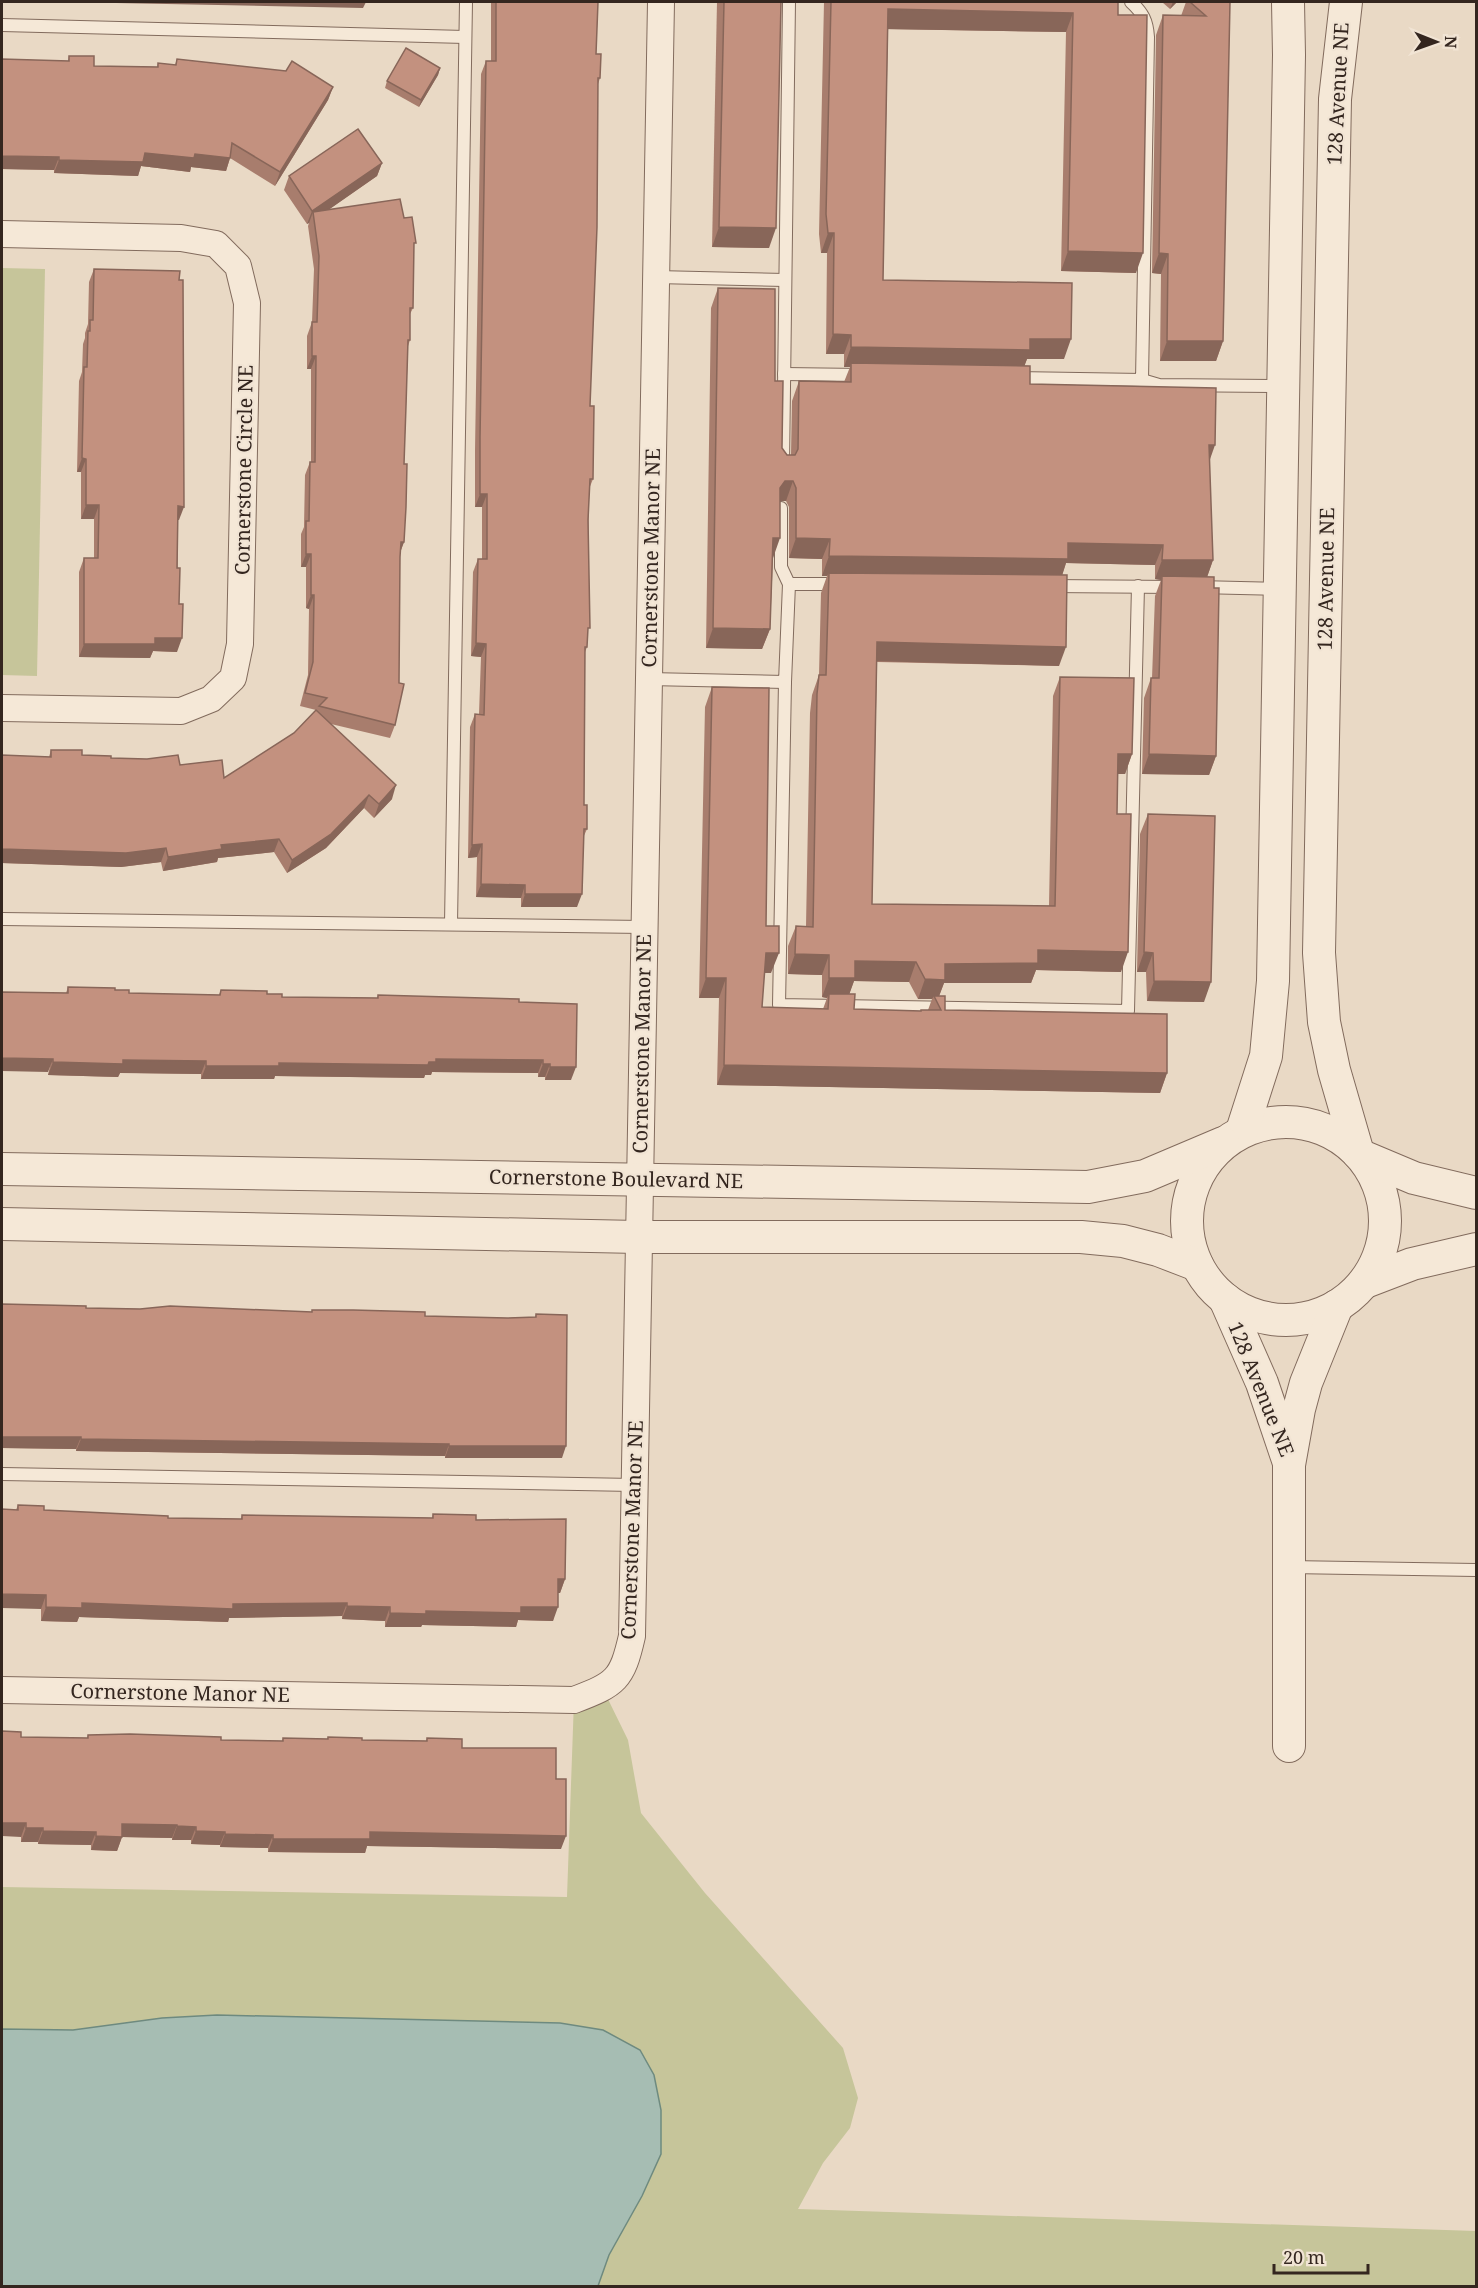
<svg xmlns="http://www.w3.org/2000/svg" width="1478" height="2288" font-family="'Noto Serif',serif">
  <rect width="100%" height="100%" fill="#e9d9c5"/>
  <g fill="#c6c59a">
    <polygon points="2,268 45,269 37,676 2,675"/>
    <polygon points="603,1689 628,1740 641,1813 705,1893 843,2048 858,2098 850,2128 823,2163 798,2209 1476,2231 1476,2286 2,2286 2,1887 567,1897 574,1700"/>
  </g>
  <polygon fill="#a6bdb3" stroke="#6e8a7f" stroke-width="1.5" points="217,2015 560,2023 603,2030 640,2050 654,2075 661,2110 661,2154 642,2196 609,2255 598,2286 2,2286 2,2029 73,2030 162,2018"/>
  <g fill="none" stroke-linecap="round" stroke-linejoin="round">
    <defs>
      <g id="service">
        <polyline points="2,25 465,37"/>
        <polyline points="656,277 785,280"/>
        <polyline points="784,374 861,375"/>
        <path d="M1013 378 1142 380 1148 37C1147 21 1143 13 1131 2"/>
        <polyline points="1142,380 1159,385 1282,386"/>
        <polyline points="783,464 789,2"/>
        <polyline points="789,584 838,584"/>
        <polyline points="1051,586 1174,587"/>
        <polyline points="1198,587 1279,589"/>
        <polyline points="649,679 785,682 789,584 781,567 781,508"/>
        <polyline points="785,682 779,1005 1128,1011 1138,586"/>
        <polyline points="2,919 644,927"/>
        <polyline points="451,924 466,2"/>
        <polyline points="2,1474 634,1485"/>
        <polyline points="1289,1567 1476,1570"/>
      </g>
      <g id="minor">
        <polyline points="2,234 181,238 216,244 238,266 247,303 240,644 233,678 211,699 181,711 2,708"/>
        <path d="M2 1690 574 1700C616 1684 622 1680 632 1636L661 2"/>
      </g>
      <g id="tertiary">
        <polyline points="1346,2 1335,99 1319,953 1324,1022 1334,1070 1358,1153"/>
        <circle cx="1286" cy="1221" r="99"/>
        <polyline points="1242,1131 1266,1056 1273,981 1289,55 1288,2"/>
        <polyline points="1364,1157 1414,1178 1476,1193"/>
        <polyline points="2,1169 1088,1187 1145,1176 1223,1143"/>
        <polyline points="2,1224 638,1237 1081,1237 1123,1241 1158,1250 1197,1265"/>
        <polyline points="1365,1282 1412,1264 1476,1249"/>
        <polyline points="1225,1299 1262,1383 1289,1463"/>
        <polyline points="1289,1746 1289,1465 1299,1409 1306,1383 1337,1306"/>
      </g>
    </defs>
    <use href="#service" stroke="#826b5d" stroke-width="14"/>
    <use href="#minor" stroke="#826b5d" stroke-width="28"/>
    <use href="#tertiary" stroke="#826b5d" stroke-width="34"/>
    <use href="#service" stroke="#f5e8d7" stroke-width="12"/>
    <use href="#minor" stroke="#f5e8d7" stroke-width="26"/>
    <use href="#tertiary" stroke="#f5e8d7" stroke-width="32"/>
  </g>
  <g fill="#a87d6d" fill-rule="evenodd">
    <polygon points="483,2 598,2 596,54 600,78 598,84 590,406 593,479 589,489 587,636 587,647 585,652 584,805 587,829 583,838 577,907 521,907 521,898 476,897 477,857 468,858 470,727 475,714 479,714 481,657 471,656 473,572 478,559 482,559 482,507 475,507 475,451 481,74 486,61 491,61 491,3 484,3"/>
    <polygon points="717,2 781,2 769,248 712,247"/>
    <path d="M824 2H1118V15L1136 273 1061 271 1066 32 888 29 883 280 1064 359H1027L1024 366 1030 384 1209 460 1213 560 1207 577 1216 756 1209 775 1142 774 1144 698 1151 678H1152L1155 596 1161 580 1155 579V565L1066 563 1062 575 1059 666 877 662 872 904 1049 906 1053 696 1060 677 1132 754 1125 774H1117V814L1121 972 1036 970 1031 983H944L939 996 945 1010 1167 1073 1160 1093 717 1085 719 998H699L705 707 712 687 766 926 771 973H764L762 1007 823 1009 827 998 822 997V975L788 974V946L796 926H806L810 713 812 695 819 675 821 593 827 576H822V559L789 558V507L786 501H780L773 558 770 629 762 649 706 648 711 308 718 288 775 381 782 448 787 455H791L792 401 799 381 844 382 850 367H844V354H826L827 253H821L819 234ZM854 981 909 982 918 999H932L928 1010 921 1011 854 1009 849 994Z"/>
    <polygon points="1162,2 1177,2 1170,9"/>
    <polygon points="1186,2 1230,2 1223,341 1216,361 1160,361 1161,274 1152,273 1156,35 1163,15 1181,16"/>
    <polygon points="69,56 94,66 157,67 158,63 175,65 177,59 333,87 328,100 275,186 230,158 226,171 191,167 190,172 141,166 138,176 54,173 54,170 2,169 2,59 68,61"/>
    <polygon points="440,68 438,75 419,107 385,88 387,81"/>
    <polygon points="382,163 377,176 328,210 404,218 414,249 413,308 410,314 410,340 408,346 404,464 404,542 400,553 395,725 390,738 331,724 392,799 374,818 364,808 326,848 287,873 274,852 218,858 217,862 163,871 161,862 121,867 2,863 2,755 49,757 51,750 82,755 180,765 224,778 294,733 316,710 300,706 308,675 309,609 306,608 306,567 301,567 301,534 304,527 305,475 310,462 311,462 311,369 307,369 307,336 312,322 314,269 308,226 309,223 307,224 284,190 289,176"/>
    <polygon points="94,269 179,280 179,520 178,520 177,652 153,651 150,658 79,657 79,572 84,558 94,558 94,519 81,519 81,472 77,472 79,381 82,372 83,344 85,338 85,333 88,324 89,282"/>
    <polygon points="1148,814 1204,1002 1147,1001 1146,972 1137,972 1140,834"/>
    <polygon points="68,987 115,990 129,993 219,995 221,990 267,994 282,997 377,998 378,995 519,1002 571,1080 545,1080 545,1077 538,1077 538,1073 432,1072 431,1075 425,1075 424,1078 275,1076 274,1079 201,1079 201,1074 136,1073 120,1073 118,1077 48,1075 66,993"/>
    <polygon points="2,1304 86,1308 312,1312 312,1310 425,1316 507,1318 535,1317 536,1314 562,1458 445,1458 445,1456 76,1451 76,1449 2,1448"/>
    <polygon points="18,1505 44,1510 168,1518 241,1519 242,1515 432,1518 433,1514 476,1520 565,1579 560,1593 558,1593 553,1621 518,1620 516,1627 422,1625 421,1627 385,1627 385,1621 342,1619 342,1616 229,1618 228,1622 79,1617 77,1622 41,1621 41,1609 16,1510"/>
    <polygon points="88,1735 221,1740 282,1741 283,1738 327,1739 328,1737 362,1740 426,1741 427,1738 462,1748 556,1779 561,1849 367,1846 365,1853 268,1852 268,1848 220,1847 220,1845 191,1844 191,1840 172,1840 172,1838 122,1837 117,1851 91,1850 91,1845 38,1844 38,1842 21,1842 21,1737 87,1738"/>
  </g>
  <g fill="#886659">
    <polygon points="65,2 366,2 363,8"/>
    <polygon points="484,2 492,2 491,3 484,3"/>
    <polygon points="1173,2 1177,2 1170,9"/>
    <polygon points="888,9 1073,13 1066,32 881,29"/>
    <polygon points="440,68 438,75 419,107 421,100"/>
    <polygon points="333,87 328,100 275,186 280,172"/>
    <polygon points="145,153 195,154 230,158 226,171 191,167 190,172 141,166 138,176 54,173 59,160"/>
    <polygon points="2,156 59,157 54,170 2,169"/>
    <polygon points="382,163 377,176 314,220 313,212 309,223 307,224 312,211"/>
    <polygon points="719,227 776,228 769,248 712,247"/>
    <polygon points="828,233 834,233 827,253 821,253"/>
    <polygon points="1068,251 1143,253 1136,273 1061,271"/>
    <polygon points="1159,253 1168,254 1161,274 1152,273"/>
    <polygon points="833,334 851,335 844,354 826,354"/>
    <polygon points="1030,339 1071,339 1064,359 1027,359 1023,370 851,363 850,367 844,367 851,347"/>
    <polygon points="1167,341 1223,341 1216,361 1160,361"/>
    <polygon points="312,356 316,356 311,369 307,369"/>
    <polygon points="1209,445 1215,445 1208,465"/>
    <polygon points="82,458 86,459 81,472 77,472"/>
    <polygon points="785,481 793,481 786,501 777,501 780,488"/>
    <polygon points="480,494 487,494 482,507 475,507"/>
    <polygon points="86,505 99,505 94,519 81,519"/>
    <polygon points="178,506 184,507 179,520 174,520"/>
    <polygon points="773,538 780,538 773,558"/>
    <polygon points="796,538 830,539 822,559 789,558"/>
    <polygon points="401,542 404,542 399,555"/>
    <polygon points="1068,543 1163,545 1155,565 1066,563 1061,579 829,573 827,576 822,576 829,556"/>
    <polygon points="306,554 311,554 306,567 301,567"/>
    <polygon points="1162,560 1213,560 1206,580 1162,576 1161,580 1155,579"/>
    <polygon points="311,595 314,595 309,609 306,608"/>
    <polygon points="713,628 770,629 762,649 706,648"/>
    <polygon points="155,638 182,638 177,652 153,651 150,658 79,657 84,644"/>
    <polygon points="877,642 1066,647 1059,666 870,661"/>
    <polygon points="476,643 486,644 481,657 471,656"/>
    <polygon points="1118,754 1132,754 1125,774 1110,774"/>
    <polygon points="1149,754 1216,756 1209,775 1142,774"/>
    <polygon points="396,785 392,799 374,818 379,804"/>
    <polygon points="369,795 364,808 326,848 287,873 292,860"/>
    <polygon points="279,839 274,852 218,858 217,862 163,871 168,857 221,845"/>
    <polygon points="482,844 477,857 468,858 472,845"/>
    <polygon points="166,848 161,862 121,867 2,863 2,849"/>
    <polygon points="481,884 525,885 521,898 476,897"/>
    <polygon points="525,894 582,894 577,907 521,907"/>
    <polygon points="1038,950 1128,952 1121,972 1036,970 1031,983 944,983 938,999 934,996 932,999 918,999 925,979 945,964"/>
    <polygon points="1144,952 1153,953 1146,972 1137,972"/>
    <polygon points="766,953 779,953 771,973 758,973"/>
    <polygon points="795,954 829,955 822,975 788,974"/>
    <polygon points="855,961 916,962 909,982 854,981 848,998 829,994 827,998 822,997 829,978"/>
    <polygon points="706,978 726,978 719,998 699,998"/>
    <polygon points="1154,981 1211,982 1204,1002 1147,1001"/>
    <polygon points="2,1058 53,1059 48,1072 2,1071"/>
    <polygon points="436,1059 543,1060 538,1073 432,1072 431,1075 425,1075 424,1078 275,1076 274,1079 201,1079 206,1066 279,1063 429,1062"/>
    <polygon points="141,1060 206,1061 201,1074 120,1073 118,1077 48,1075 53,1062"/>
    <polygon points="543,1064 550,1064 545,1077 538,1077"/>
    <polygon points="724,1065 1167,1073 1160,1093 717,1085"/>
    <polygon points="550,1067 576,1067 571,1080 545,1080"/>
    <polygon points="2,1437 81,1437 76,1449 2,1448"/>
    <polygon points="81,1439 449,1444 445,1456 76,1451"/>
    <polygon points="449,1446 566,1446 562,1458 445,1458"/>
    <polygon points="558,1579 565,1579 560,1593 553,1593"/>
    <polygon points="2,1594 46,1595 41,1609 2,1608"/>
    <polygon points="82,1603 233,1604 347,1603 342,1616 229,1618 228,1622 79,1617 77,1622 41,1621 46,1607"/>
    <polygon points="347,1606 390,1607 385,1621 342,1619"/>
    <polygon points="521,1607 558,1607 553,1621 518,1620 516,1627 422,1625 421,1627 385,1627 390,1613"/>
    <polygon points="2,1823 26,1823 21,1837 2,1836"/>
    <polygon points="122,1824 177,1825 172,1838 122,1837 117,1851 91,1850 96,1836"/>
    <polygon points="177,1826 196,1827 191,1840 172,1840"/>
    <polygon points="26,1828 43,1828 38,1842 21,1842"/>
    <polygon points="43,1831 96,1832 91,1845 38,1844"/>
    <polygon points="196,1831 225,1832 220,1845 191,1844"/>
    <polygon points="370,1832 566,1836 561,1849 367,1846 365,1853 268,1852 273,1839"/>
    <polygon points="225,1834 273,1835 268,1848 220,1847"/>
  </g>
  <g fill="#c3917f" stroke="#886659" stroke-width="1.5">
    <polygon points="496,2 598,2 596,54 601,54 600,78 598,78 597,227 590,406 594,406 593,479 590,479 588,520 590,628 588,628 587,647 585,647 584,805 587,805 587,829 584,829 582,894 525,894 525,885 481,884 482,844 472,845 475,714 484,715 486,644 476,643 478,559 487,559 487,494 480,494 480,438 486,61 496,61"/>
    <polygon points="724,2 781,2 776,228 719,227"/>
    <polygon points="831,2 1118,2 1118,15 1147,15 1143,253 1068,251 1073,13 888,9 883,280 1072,283 1071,339 1030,339 1030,350 851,347 851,335 833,334 834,233 828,233 826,214"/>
    <polygon points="1190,2 1230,2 1223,341 1167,341 1168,254 1159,253 1163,15 1206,16"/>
    <polygon points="406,48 440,68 421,100 387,81"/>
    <polygon points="69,56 94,56 94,66 158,67 158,63 176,65 177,59 286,71 292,61 333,87 280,172 232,143 230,158 195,154 194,158 145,153 143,162 59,160 59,157 2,156 2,59 69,61"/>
    <polygon points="358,129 382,163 312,211 289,176"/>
    <polygon points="400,199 404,218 412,217 416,243 414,243 413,308 410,308 410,340 408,340 406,406 404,464 407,464 406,507 404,542 401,542 400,557 399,683 404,684 395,725 319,706 327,698 305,693 313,662 314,595 311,595 311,554 306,554 306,521 309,521 310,462 315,462 316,356 312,356 312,322 317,322 319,256 313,212"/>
    <polygon points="94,269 180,271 179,280 183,280 184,507 178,506 177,568 180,568 179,604 183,604 182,638 155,638 155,644 84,644 84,558 98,558 99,505 86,505 86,459 82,458 84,367 87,367 88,331 90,331 90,320 93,320"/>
    <polygon points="718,288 775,289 775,381 783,381 782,448 787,455 795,455 798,449 799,381 851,382 851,363 1030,366 1030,384 1216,388 1215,445 1209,445 1213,560 1162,560 1163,545 1068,543 1068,559 829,556 830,539 796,538 796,488 793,481 785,481 780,488 780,538 773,538 770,629 713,628"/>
    <polygon points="829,573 1067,575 1066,647 877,642 872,904 1055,906 1060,677 1134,678 1132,754 1118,754 1117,814 1131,814 1128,952 1038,950 1038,963 945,964 945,980 925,979 916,962 855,961 855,978 829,978 829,955 795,954 796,926 813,927 817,694 819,675 826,675"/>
    <polygon points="1162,576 1214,577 1214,588 1219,588 1216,756 1149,754 1151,678 1159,678"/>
    <polygon points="712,687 769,688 766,926 779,926 779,953 766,953 762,1007 828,1009 829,994 855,994 854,1009 921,1011 921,1010 941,1010 934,996 945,996 945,1010 1167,1014 1167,1073 724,1065 726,978 706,978"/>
    <polygon points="316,710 396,785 379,804 369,795 331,834 292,860 279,839 221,845 222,849 168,857 166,848 126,853 2,849 2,755 51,757 51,750 82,750 82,755 111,756 111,758 147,759 178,755 180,765 222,760 224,778 294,733"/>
    <polygon points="1148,814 1215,816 1211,982 1154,981 1153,953 1144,952"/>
    <polygon points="68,987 115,988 115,990 129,990 129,993 220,995 221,990 267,991 267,994 282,994 282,997 378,998 378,995 519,999 519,1002 577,1004 576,1067 550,1067 550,1064 543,1064 543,1060 436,1059 436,1062 429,1062 428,1065 279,1063 279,1066 206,1066 206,1061 123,1060 123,1064 53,1062 53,1059 2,1058 2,992 68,993"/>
    <polygon points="2,1304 86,1306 86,1308 140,1309 170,1306 312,1312 312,1310 353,1310 425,1312 425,1316 507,1318 536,1317 536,1314 567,1315 566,1446 449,1446 449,1444 81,1439 81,1437 2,1437"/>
    <polygon points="18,1505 44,1506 44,1510 168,1516 168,1518 242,1519 242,1515 433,1518 433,1514 476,1515 476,1520 566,1519 565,1579 558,1579 558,1607 521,1607 521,1613 426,1611 426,1614 390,1613 390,1607 347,1606 347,1603 233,1604 233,1609 82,1603 82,1608 46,1607 46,1595 2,1594 2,1509 18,1510"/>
    <polygon points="2,1731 21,1732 21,1737 88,1738 88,1735 130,1734 221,1737 221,1740 283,1741 283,1738 328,1739 328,1737 362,1738 362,1740 427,1741 427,1738 462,1739 462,1748 556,1748 556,1779 566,1779 566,1836 370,1832 370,1839 273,1839 273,1835 225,1834 225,1832 196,1831 196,1827 177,1826 177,1825 122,1824 122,1837 96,1836 96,1832 43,1831 43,1828 26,1828 26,1823 2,1823"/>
  </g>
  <g text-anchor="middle" stroke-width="4.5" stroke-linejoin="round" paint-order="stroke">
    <g font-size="20" fill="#34261f" stroke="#f1e4d4">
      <text transform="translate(1338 94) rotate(-87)" y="7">128 Avenue NE</text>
      <text transform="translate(244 470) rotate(-89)" y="7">Cornerstone Circle NE</text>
      <text transform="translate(651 558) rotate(-89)" y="7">Cornerstone Manor NE</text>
      <text transform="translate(1326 579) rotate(-89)" y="7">128 Avenue NE</text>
      <text transform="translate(642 1044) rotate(-89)" y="7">Cornerstone Manor NE</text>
      <text transform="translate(616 1179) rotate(1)" y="7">Cornerstone Boulevard NE</text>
      <text transform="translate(1261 1389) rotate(68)" y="7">128 Avenue NE</text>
      <text transform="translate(632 1530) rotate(-88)" y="7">Cornerstone Manor NE</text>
      <text transform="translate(180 1693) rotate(1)" y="7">Cornerstone Manor NE</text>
    </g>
  </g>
  <rect width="1478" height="2288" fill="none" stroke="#34261f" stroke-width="6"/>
  <g transform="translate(1436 42) rotate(91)" stroke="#f1e4d4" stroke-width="4.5" paint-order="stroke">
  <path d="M0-4.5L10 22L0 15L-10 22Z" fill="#34261f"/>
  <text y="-9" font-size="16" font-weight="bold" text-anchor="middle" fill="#34261f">N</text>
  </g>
  <path d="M1274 2264v9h94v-9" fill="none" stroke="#34261f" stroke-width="3"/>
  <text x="1283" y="2264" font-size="18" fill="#34261f" stroke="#f1e4d4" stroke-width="4.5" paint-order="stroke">20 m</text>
</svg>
